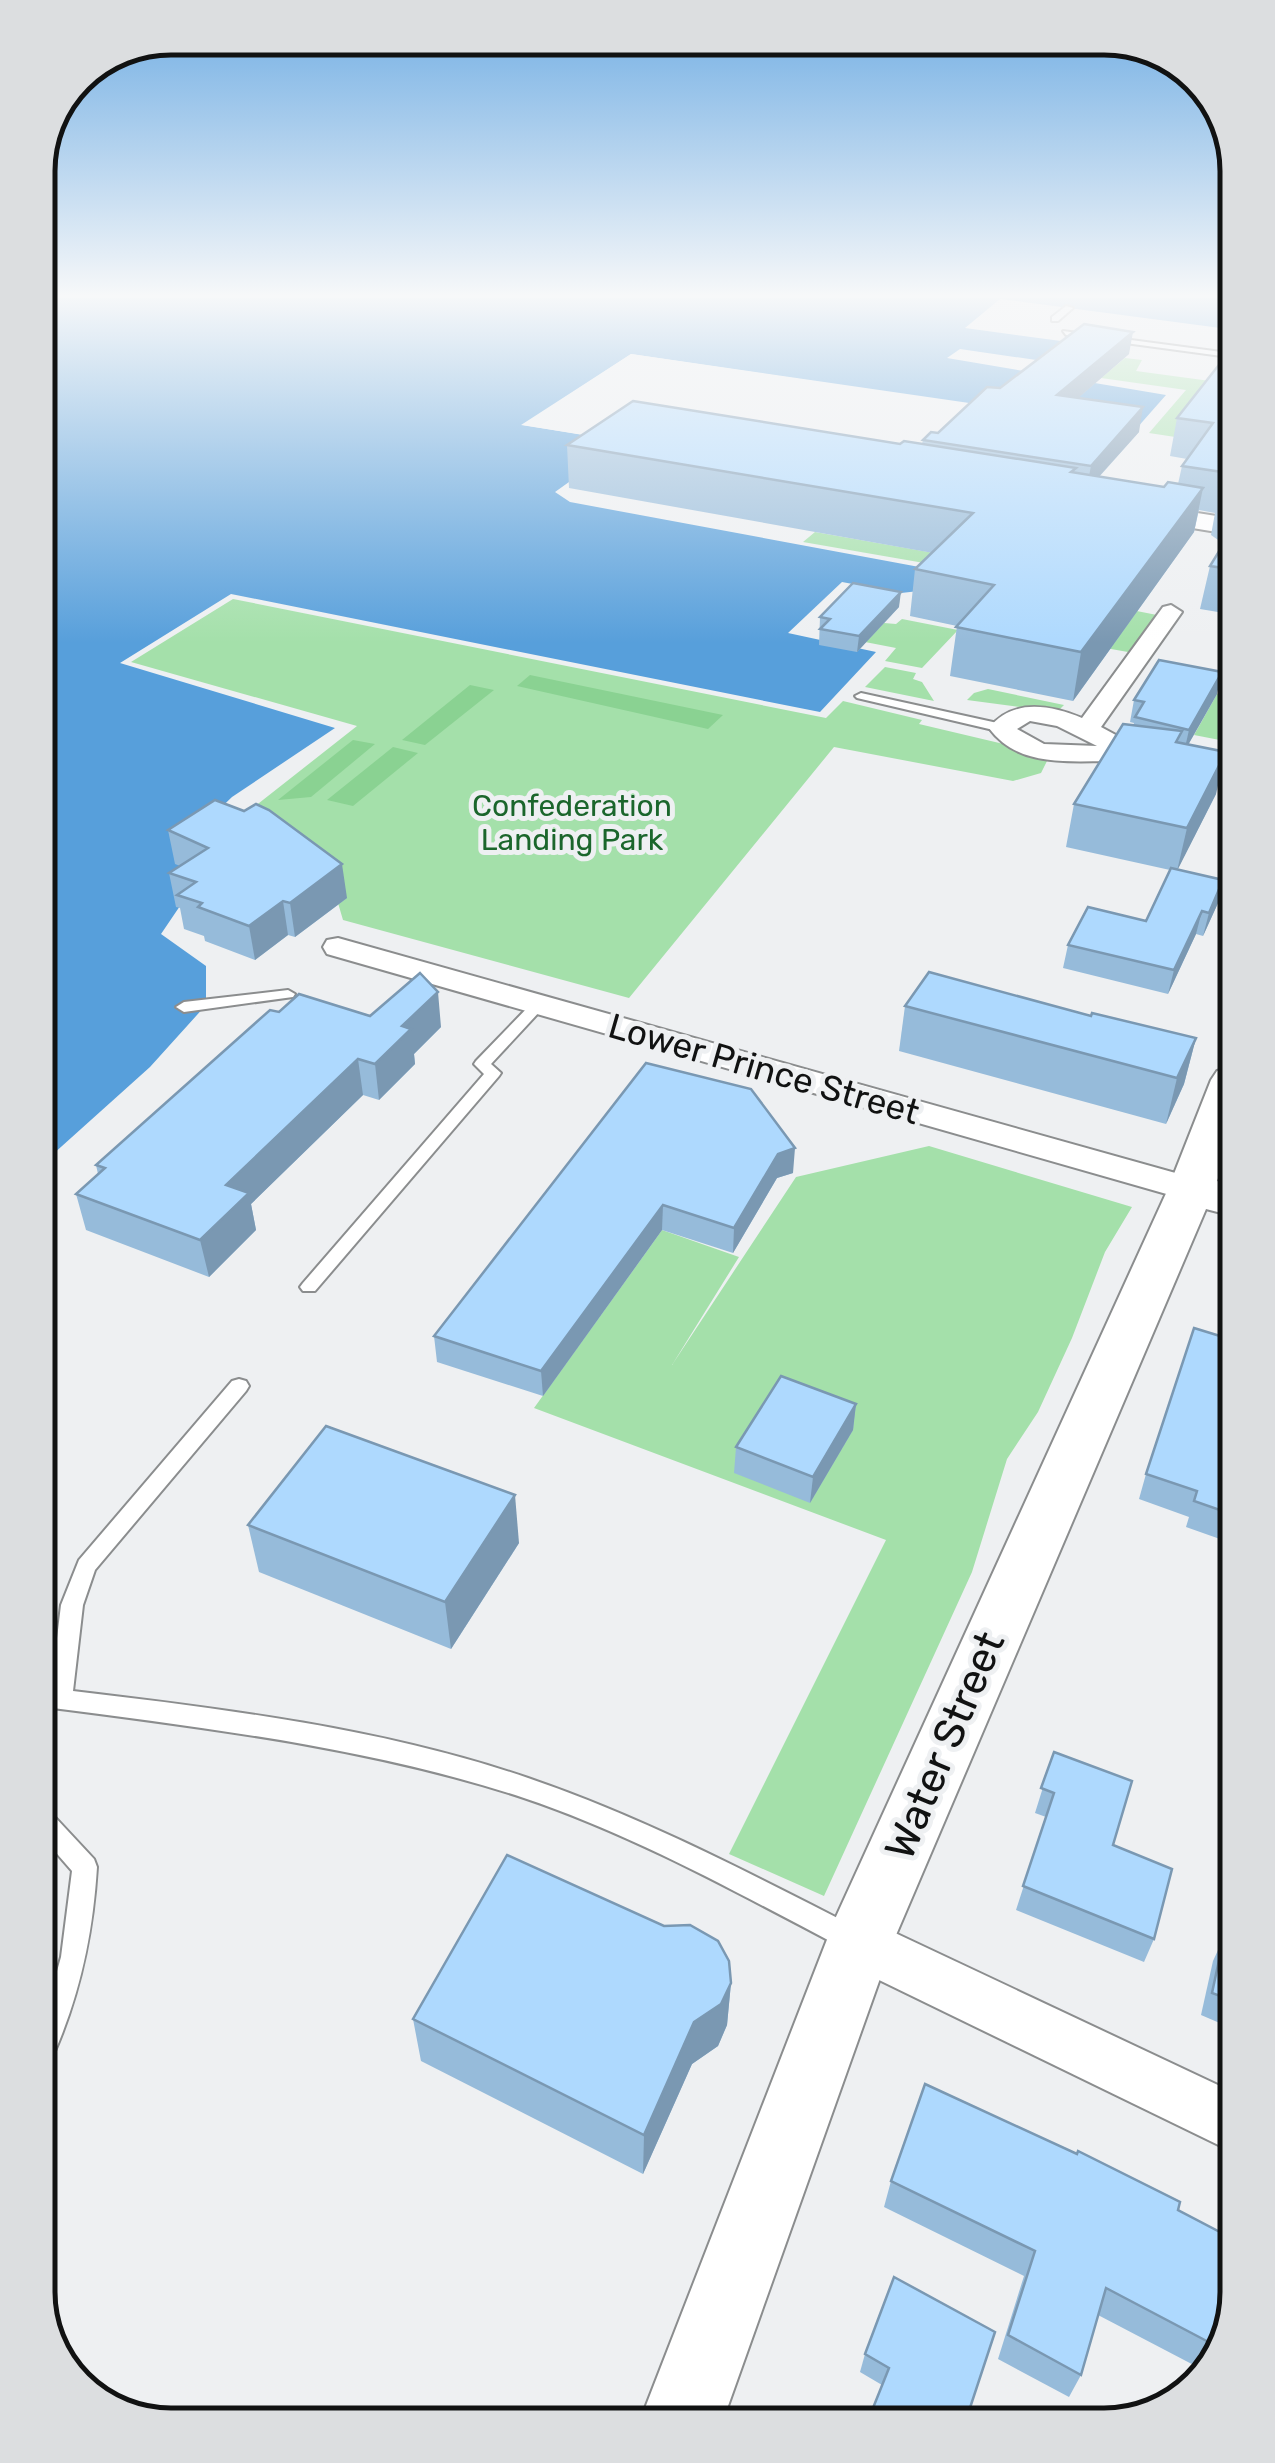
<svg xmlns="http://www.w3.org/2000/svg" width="1275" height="2463" font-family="Rubik,sans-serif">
  <rect width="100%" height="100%" fill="#eef0f2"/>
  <g fill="#a4e0aa">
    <polygon points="1125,358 1142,360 1136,371 1225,383 1195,440 1149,433 1186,390 1101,378"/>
    <polygon points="815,532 1020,568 1005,585 1157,615 1128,652 1009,631 976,572 803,542"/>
    <polygon points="233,599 826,718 843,701 922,720 919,724 1012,746 1048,759 1041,773 1013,781 834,747 629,998 343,920 338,903 221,833 357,726 131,662"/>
    <polygon points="902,619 958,630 922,668 885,661 896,648 865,642 884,623 896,624"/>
    <polygon points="885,667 916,673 913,679 922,682 934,701 865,687"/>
    <polygon points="1230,685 1230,742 1194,735 1217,694"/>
    <polygon points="988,689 1064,705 1057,712 967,700 974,693"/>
    <polygon points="929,1146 1132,1207 1105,1252 1072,1338 1038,1412 1007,1459 972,1572 824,1896 729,1854 886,1540 534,1408 662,1230 739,1257 672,1365 796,1177"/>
  </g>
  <g fill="#8ad292">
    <polygon points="530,675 723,715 708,729 517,686"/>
    <polygon points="470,685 494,690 425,745 402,740"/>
    <polygon points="353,740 375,744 311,797 278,800"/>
    <polygon points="393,747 418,753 353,806 327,800"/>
  </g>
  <polygon fill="#579fdb" points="38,298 1228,298 1228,329 1000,299 965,328 1061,341 1043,361 960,349 947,358 1166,395 1136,429 631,354 523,425 625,442 555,492 570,502 957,574 946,588 901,593 842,582 788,633 876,652 820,712 231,594 120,663 335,728 232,797 203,825 182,903 161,934 206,966 206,1005 150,1067 42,1164"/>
  <polygon fill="#eef0f2" points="631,354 990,406 985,410 632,360 535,422 626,437 630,442 521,425"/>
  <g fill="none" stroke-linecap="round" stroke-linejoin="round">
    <defs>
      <g id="service">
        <polygon points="1066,306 1073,308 1058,321 1052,321 1052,317"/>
        <polygon points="1063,331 1229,353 1229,357 1066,335"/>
        <polygon points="861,693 1002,724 1008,728 1002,732 857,698 855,696"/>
        <polygon points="288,990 295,994 293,997 184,1012 176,1007 184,1002"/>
        <polygon points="537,1001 545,1006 542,1009 491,1064 501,1073 499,1076 315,1291 303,1291 300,1287 303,1283 484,1074 474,1064 476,1061 532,1003"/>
        <path d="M239 1379 246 1381 249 1386 246 1391 95 1570 83 1605 73 1691C225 1709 382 1728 528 1778 643 1817 751 1874 859 1929L863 1938 859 1947 850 1950 841 1947C738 1893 634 1835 524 1798 369 1747 206 1728 45 1707V1687L51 1688 61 1605 79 1560 232 1381Z"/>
        <path d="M45 1812 53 1815 94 1859 97 1867C93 1932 81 1991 55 2051L46 2055V2010L61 1957 72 1871 45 1840Z"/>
      </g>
      <g id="minor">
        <path d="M1171 605 1182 612 1101 727 1138 747 1230 764 1231 780C1197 774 1163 765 1129 762 1081 758 1022 773 989 728 1013 698 1050 705 1082 718L1163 607ZM1030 721 1057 726 1097 746 1044 744 1017 729Z"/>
        <polygon points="338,938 1204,1181 1209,1189 1204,1197 1191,1201 327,954 323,947 327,940"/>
        <polygon points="859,1916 1237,2094 1237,2154 840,1961 832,1942 840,1923"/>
      </g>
      <g id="tertiary">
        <polygon points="1134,503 1229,518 1229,534 1125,517 1121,511"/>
        <polygon points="1232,1067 1232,1139 1217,1181 1232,1186 1233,1216 1206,1209 893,1942 723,2420 640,2421 835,1919 1168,1189 1211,1080 1217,1071"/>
      </g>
    </defs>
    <use href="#service" stroke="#8b8d8e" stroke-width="4"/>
    <use href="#minor" stroke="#8b8d8e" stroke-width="4"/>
    <use href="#tertiary" stroke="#8b8d8e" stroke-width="4"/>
    <use href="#service" fill="#fff" fill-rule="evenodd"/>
    <use href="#minor" fill="#fff" fill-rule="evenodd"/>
    <use href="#tertiary" fill="#fff" fill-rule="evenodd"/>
  </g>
  <g fill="#96bbda">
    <polygon points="1229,352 1230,614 1200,609 1210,566 1224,544 1211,535 1215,513 1199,510 1194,532 1073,701 950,676 957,626 910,616 915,569 933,553 569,488 567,445 922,444 923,440 938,433 1000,388 1129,354 1078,398 1139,432 1099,477 1164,487 1178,484 1182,466 1187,459 1170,456 1177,418"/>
    <polygon points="899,607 857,652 819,645 820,617"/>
    <polygon points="1217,694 1188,745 1216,794 1177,870 1218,903 1203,936 1196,934 1168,994 1063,968 1068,945 1146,921 1170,870 1066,847 1074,804 1133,726 1134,723 1130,722 1134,700"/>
    <polygon points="168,830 347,898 295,937 288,935 255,960 205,941 204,936 184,929 180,908 176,907 169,873 180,866 175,864"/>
    <polygon points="905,1006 1091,1016 1196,1038 1184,1084 1166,1124 899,1051"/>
    <polygon points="279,1012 370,1016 441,1027 414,1054 415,1064 379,1100 363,1095 251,1204 256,1230 209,1277 86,1230 76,1194 98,1174 96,1165"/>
    <polygon points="646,1063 793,1173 777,1178 733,1253 662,1230 543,1396 437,1362 434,1336"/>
    <polygon points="856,1404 853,1430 810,1503 734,1473 736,1447"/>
    <polygon points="1224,1458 1234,1461 1234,1544 1186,1527 1189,1517 1139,1499 1146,1474"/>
    <polygon points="248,1525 519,1543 451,1649 259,1572"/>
    <polygon points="1054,1752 1113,1845 1154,1939 1144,1962 1016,1910 1046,1817 1035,1813"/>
    <polygon points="1224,1937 1236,1942 1236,2030 1201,2015 1213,1961"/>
    <polygon points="731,1983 727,2025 718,2046 692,2064 643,2174 421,2061 413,2019"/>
    <polygon points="891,2181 1178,2210 1238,2292 1215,2366 1207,2372 1098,2315 1081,2375 1069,2397 998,2359 1024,2276 884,2207"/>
    <polygon points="894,2277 967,2417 882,2385 860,2372 865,2354"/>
  </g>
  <g fill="#7a98b2">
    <polygon points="1133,332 1129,354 1054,419 1057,395"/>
    <polygon points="1143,407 1139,432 1086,491 1091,466"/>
    <polygon points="1203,488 1194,532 1073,701 1081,652"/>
    <polygon points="901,592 899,607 857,652 859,636"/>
    <polygon points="1222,672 1217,694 1184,752 1189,730"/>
    <polygon points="1226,752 1216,794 1177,871 1187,828"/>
    <polygon points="342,864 347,898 295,937 290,903"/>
    <polygon points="1223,880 1218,903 1203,936 1209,913"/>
    <polygon points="283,901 288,935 255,960 249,926"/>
    <polygon points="1202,911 1196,934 1168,994 1174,970"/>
    <polygon points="438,992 441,1027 414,1054 415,1064 379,1100 375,1064 402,1026"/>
    <polygon points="1196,1038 1184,1084 1166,1124 1177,1078"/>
    <polygon points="358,1059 363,1095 251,1204 256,1230 209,1277 200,1240 226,1185"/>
    <polygon points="795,1148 793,1173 777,1178 733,1253 734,1228 778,1154"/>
    <polygon points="663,1205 662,1230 543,1396 541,1371"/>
    <polygon points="856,1404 853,1430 810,1503 813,1477"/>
    <polygon points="515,1495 519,1543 451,1649 445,1602"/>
    <polygon points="731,1983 727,2025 718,2046 692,2064 643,2174 644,2135 694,2022"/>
  </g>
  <g fill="#aed9fe" stroke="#7a98b2" stroke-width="2.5">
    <polygon points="1084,324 1133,332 1057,395 1143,407 1091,466 923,440 931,432 938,433 987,387 1000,388"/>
    <polygon points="1229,352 1229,473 1182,466 1213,423 1177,418"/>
    <polygon points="633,401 900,444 904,441 1076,468 1071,472 1164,487 1168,482 1203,488 1081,652 956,627 994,585 915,569 973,513 567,445"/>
    <polygon points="1229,535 1230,569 1210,566"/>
    <polygon points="853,583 901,592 859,636 820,629 830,619 820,617"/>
    <polygon points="1159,660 1222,672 1189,730 1135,717 1144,702 1134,700"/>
    <polygon points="1123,724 1182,731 1176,742 1226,752 1187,828 1074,804"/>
    <polygon points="215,800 244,811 256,804 269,810 342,864 290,903 283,901 249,926 198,907 202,903 177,895 196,882 169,873 208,848 168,830"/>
    <polygon points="1171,868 1223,880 1209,913 1202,911 1174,970 1068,945 1088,907 1146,921"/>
    <polygon points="929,972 1091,1016 1092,1013 1196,1038 1177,1078 905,1006"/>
    <polygon points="420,973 438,992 402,1026 411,1029 375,1064 358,1059 226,1185 249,1193 200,1240 76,1194 105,1168 96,1165 270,1010 279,1012 299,994 370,1016"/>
    <polygon points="646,1063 751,1089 795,1148 778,1154 734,1228 663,1205 541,1371 434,1336"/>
    <polygon points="1194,1328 1233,1340 1234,1426 1224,1458 1234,1461 1234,1515 1194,1501 1197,1491 1146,1474"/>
    <polygon points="781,1376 856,1404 813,1477 736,1447"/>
    <polygon points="326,1426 515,1495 445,1602 248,1525"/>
    <polygon points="1054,1752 1132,1781 1113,1845 1172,1869 1154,1939 1023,1886 1054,1793 1041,1788"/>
    <polygon points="507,1855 664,1926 690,1925 718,1941 729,1961 731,1983 721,2004 694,2022 644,2135 413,2019"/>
    <polygon points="1224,1937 1236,1942 1236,2002 1212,1993"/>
    <polygon points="925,2084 1077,2154 1078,2151 1180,2202 1178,2210 1237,2241 1238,2292 1220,2348 1106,2288 1081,2375 1008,2335 1035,2251 891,2181"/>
    <polygon points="894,2277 995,2332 967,2417 869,2418 889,2368 865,2354"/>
  </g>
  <linearGradient id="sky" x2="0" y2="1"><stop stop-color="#6eace3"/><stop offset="0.46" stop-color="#f7f8f9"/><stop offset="1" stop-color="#f7f8f9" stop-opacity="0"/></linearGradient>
  <rect width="1275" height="643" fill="url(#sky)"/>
  <g text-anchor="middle" stroke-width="10" stroke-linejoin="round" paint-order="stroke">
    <g font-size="30" fill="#1b662c" stroke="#eef0f2">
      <text x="572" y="816">Confederation<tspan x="572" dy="34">Landing Park</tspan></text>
    </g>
    <g font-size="35" fill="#111212" stroke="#eef0f2">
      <text transform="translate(764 1069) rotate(16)" y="12">Lower Prince Street</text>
    </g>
    <g font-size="42" fill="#111212" stroke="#eef0f2">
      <text transform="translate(944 1745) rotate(-67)" y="15">Water Street</text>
    </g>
  </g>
  <path d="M0 0H1275V2463H0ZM171 55H1104A116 116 0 0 1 1220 171V2292A116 116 0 0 1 1104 2408H171A116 116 0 0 1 55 2292V171A116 116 0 0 1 171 55Z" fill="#dcdee0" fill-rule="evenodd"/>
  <path fill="none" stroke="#111212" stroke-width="5" d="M171 55H1104A116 116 0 0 1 1220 171V2292A116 116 0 0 1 1104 2408H171A116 116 0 0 1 55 2292V171A116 116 0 0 1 171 55Z"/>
</svg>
